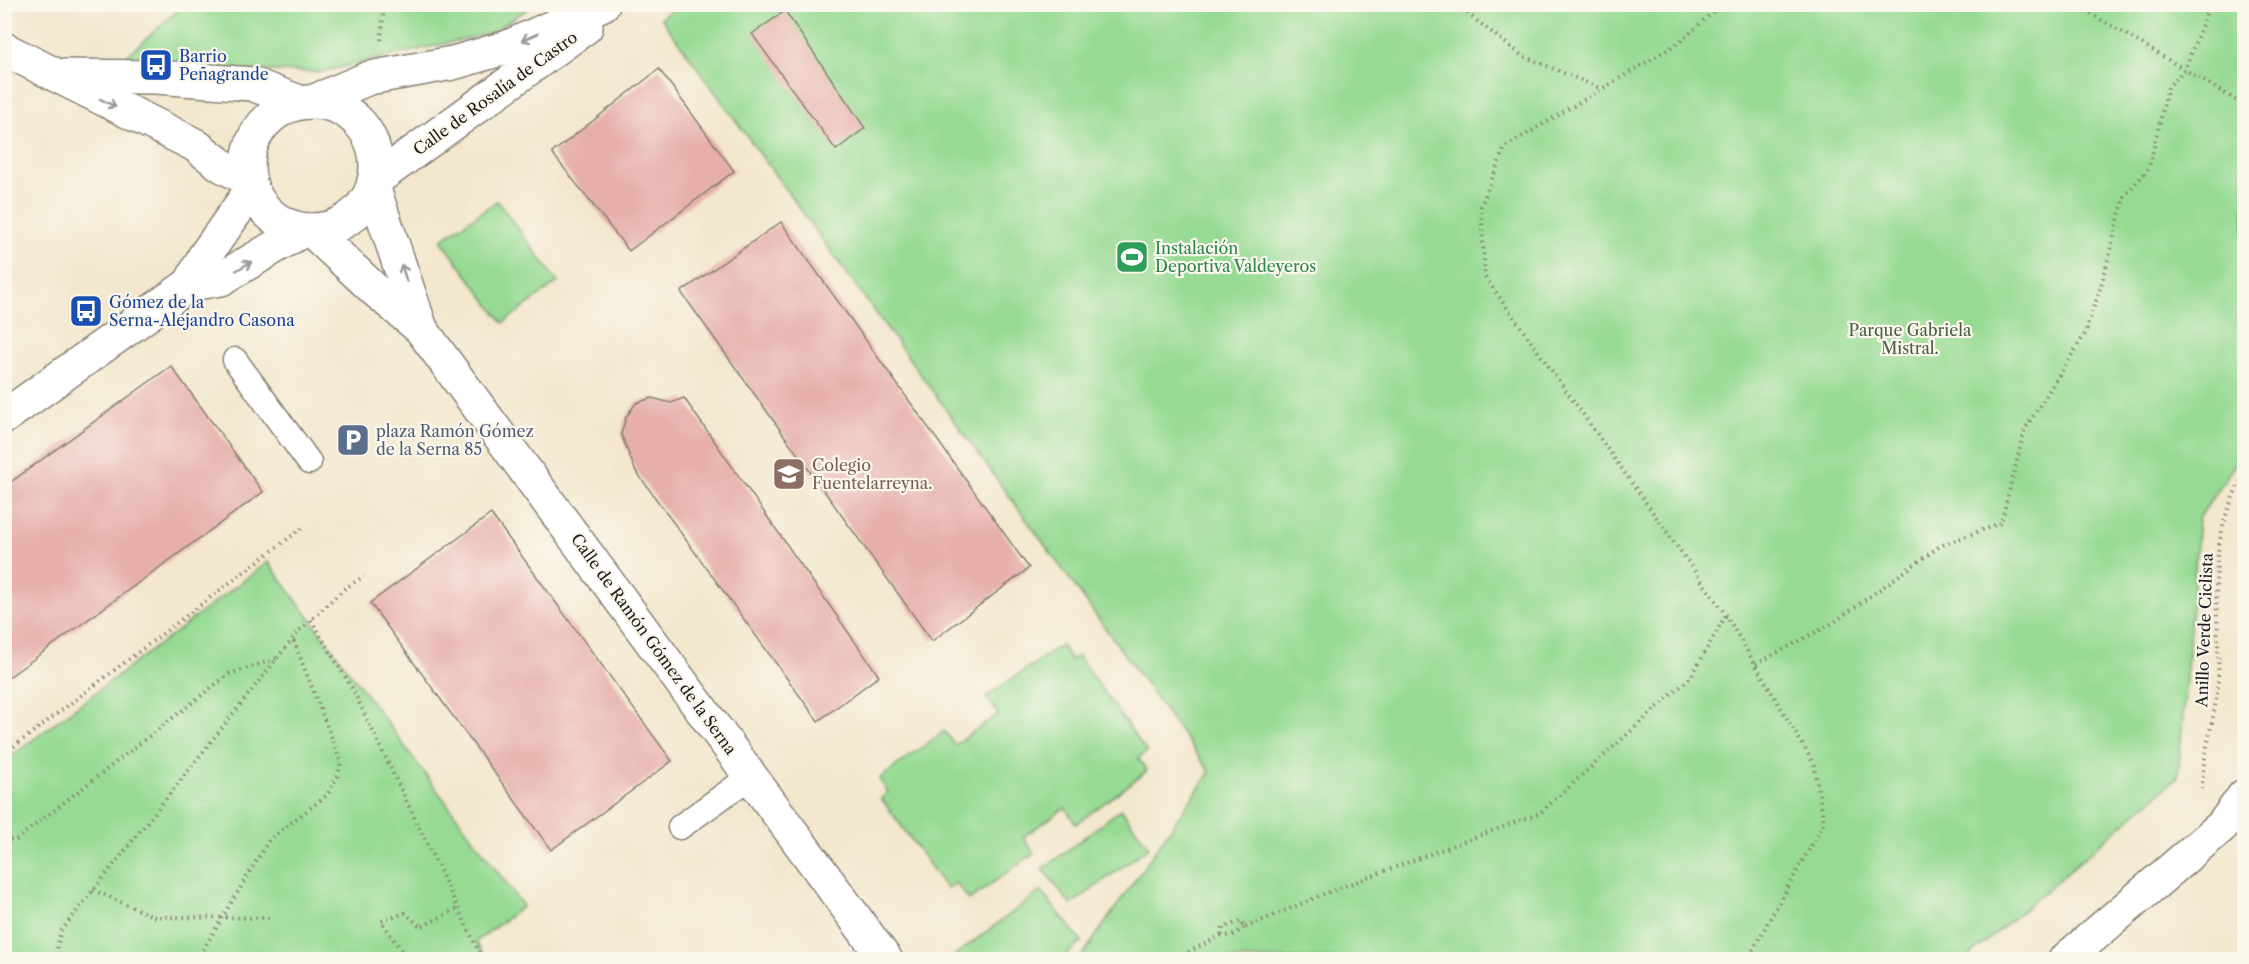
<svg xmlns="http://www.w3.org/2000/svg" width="2249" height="964" font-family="'Libre Caslon Text',serif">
  <rect width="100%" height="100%" fill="#fbf7ec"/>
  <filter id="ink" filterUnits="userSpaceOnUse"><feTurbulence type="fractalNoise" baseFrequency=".0167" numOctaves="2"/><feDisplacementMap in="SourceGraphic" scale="12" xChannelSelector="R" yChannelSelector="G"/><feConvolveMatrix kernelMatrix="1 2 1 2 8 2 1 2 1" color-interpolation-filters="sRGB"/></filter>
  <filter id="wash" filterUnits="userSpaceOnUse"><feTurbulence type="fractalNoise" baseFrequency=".008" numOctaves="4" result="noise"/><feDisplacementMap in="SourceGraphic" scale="24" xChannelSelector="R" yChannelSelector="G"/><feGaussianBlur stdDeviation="1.35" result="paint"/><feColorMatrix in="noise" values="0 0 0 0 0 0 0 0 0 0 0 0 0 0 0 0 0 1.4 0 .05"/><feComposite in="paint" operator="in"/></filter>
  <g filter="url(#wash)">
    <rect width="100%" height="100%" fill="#f3e7ce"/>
    <g fill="#96da93" stroke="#597b58" stroke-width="1.5">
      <polygon points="680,4 2244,5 2244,451 2199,518 2178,777 1966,959 1080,959 1210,772 661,18"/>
      <polygon points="184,5 534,5 491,33 321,72 113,68"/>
      <polygon points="497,201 558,282 503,323 441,240"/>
      <polygon points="268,562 523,906 476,942 486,959 5,959 5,761"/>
      <polygon points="1061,645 1071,660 1078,656 1147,752 1138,758 1147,771 1076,824 1065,808 1023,837 1034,853 969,900 956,883 947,889 881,798 888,792 879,779 944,731 955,745 998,714 986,697"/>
      <polygon points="1121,809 1149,847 1071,905 1043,869"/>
      <polygon points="1041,891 1082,942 1061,959 956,959 954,956"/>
    </g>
    <g id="blocks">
      <g fill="#e6afab">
        <polygon points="785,11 865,128 836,150 752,34"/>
        <polygon points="659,69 734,171 629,251 552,153"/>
        <polygon points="781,222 1029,568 932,641 681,292"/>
        <polygon points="171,366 263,492 9,677 4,670 4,487"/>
        <polygon points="652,398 671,403 684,398 879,676 818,721 635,470 621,434 626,417 636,403"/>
        <polygon points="491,514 672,761 551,850 370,603"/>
      </g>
    </g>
  </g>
  <g filter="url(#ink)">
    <use href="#blocks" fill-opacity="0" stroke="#888275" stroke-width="1.5"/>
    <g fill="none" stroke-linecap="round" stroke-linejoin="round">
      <defs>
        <g id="service">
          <polyline points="235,360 309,462"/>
          <polyline points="680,827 751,776"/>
        </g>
        <g id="minor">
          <polyline points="4,49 195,145 221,165 249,180"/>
          <polyline points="61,76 156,77 252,84 299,102"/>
          <polyline points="373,186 421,329"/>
          <polyline points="311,230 376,291 421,329 886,960"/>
          <polyline points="2065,960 2222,826 2244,796"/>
        </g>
        <g id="tertiary">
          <polyline points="312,102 369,78 453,63 508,47 603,4"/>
          <circle cx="312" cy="166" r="64"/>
          <polyline points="374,181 586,27"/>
          <polyline points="190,284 221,279 303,230"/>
          <polyline points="4,417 190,284 204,257 252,189"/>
        </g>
      </defs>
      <use href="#service" stroke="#888275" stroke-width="27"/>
      <use href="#minor" stroke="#888275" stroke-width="36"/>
      <use href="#tertiary" stroke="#888275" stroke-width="36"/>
      <g stroke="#888275" stroke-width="4" stroke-dasharray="1.5 4.5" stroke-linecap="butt">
        <polyline points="1460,4 1463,10 1521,55 1602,89"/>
        <polyline points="1722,4 1680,42 1505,147 1481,206 1485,277 1726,615 1814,764 1824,823 1747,960"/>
        <polyline points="2075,4 2244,105"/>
        <polyline points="381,40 384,4"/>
        <polyline points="311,620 353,690 483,960"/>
        <polyline points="1756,664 1833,623 1940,546 2001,523 2025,429 2085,334 2103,279 2124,197 2149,168 2168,87 2185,69 2210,4"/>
        <polyline points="4,754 302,528"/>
        <path d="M2202 789C2202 753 2216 717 2218 681 2221 603 2202 549 2244 475"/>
        <polyline points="4,839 16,840 229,674 276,659"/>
        <polyline points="93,890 155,917 273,918"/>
        <polyline points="1244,928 1232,936 1222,935 1223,928 1241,921 1244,928 1326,893 1540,813 1691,677 1726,615"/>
        <polyline points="54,960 61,931 298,632 344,589 364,576"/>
        <polyline points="197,960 269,840 327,795 338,776 341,762 293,639"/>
        <polyline points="408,960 381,921 405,913 421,927 458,908"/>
        <polyline points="1172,960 1222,935"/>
      </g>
      <use href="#service" stroke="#fff" stroke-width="24"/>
      <use href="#minor" stroke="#fff" stroke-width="33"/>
      <use href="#tertiary" stroke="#fff" stroke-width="33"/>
    </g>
    <defs><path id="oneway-shaft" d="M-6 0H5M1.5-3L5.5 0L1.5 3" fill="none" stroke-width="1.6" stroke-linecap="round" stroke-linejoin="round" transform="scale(1.5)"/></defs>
    <g stroke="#999">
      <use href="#oneway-shaft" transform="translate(530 37) rotate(156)"/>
      <use href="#oneway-shaft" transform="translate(108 103) rotate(27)"/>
      <use href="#oneway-shaft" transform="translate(244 266) rotate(-30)"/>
      <use href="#oneway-shaft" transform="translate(404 273) rotate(-107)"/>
    </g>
  </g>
  <defs>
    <symbol id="bus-square" viewBox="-11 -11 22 22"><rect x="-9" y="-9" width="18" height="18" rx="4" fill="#1a4fb4" stroke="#fbf7ec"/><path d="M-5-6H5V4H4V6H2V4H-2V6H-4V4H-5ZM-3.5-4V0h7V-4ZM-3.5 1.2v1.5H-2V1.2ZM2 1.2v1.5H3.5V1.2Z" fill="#fff"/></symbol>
    <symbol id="stadium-square" viewBox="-11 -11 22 22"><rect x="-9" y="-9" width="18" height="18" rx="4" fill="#2e9e5b" stroke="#fbf7ec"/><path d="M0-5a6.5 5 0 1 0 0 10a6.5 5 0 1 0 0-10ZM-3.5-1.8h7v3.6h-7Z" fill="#fff"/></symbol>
    <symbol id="parking-square" viewBox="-11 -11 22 22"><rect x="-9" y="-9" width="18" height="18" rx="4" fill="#5c6f8a" stroke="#fbf7ec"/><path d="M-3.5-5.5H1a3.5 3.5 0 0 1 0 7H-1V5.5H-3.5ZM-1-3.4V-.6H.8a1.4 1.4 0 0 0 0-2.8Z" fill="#fff"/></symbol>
    <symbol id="school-square" viewBox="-11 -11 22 22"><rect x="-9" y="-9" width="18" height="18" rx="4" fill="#8d6e63" stroke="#fbf7ec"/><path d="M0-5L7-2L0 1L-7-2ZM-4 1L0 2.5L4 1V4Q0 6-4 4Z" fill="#fff"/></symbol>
  </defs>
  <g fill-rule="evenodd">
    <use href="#bus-square" x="137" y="46" width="38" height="38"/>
    <use href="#stadium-square" x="1113" y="238" width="38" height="38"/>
    <use href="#bus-square" x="67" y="292" width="38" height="38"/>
    <use href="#parking-square" x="334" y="421" width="38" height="38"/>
    <use href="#school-square" x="770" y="455" width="38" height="38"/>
  </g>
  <g text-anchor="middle" stroke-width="4.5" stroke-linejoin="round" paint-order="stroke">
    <g font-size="16" fill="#164399" stroke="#fbf7ec" text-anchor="start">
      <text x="179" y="62">Barrio<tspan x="179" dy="18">Peñagrande</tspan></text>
      <text x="109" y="308">Gómez de la<tspan x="109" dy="18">Serna-Alejandro Casona</tspan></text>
    </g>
    <g font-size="16" fill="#1c1c1c" stroke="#fbf7ec">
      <text transform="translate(495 93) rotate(-36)" y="6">Calle de Rosalía de Castro</text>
      <text transform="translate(2204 630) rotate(-88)" y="6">Anillo Verde Ciclista</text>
      <text transform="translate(654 644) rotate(54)" y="6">Calle de Ramón Gómez de la Serna</text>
    </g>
    <g font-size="16" fill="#27864d" stroke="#fbf7ec" text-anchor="start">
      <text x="1155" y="254">Instalación<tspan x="1155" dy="18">Deportiva Valdeyeros</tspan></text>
    </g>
    <g font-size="16" fill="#475e46" stroke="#fbf7ec">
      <text x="1910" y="336">Parque Gabriela<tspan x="1910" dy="18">Mistral.</tspan></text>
    </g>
    <g font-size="16" fill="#4e5e75" stroke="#fbf7ec" text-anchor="start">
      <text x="376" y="437">plaza Ramón Gómez<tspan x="376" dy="18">de la Serna 85</tspan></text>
    </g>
    <g font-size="16" fill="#785e54" stroke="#fbf7ec" text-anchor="start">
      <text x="812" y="471">Colegio<tspan x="812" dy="18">Fuentelarreyna.</tspan></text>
    </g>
  </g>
  <rect width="2249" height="964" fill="none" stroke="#fbf7ec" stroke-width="24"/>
</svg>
